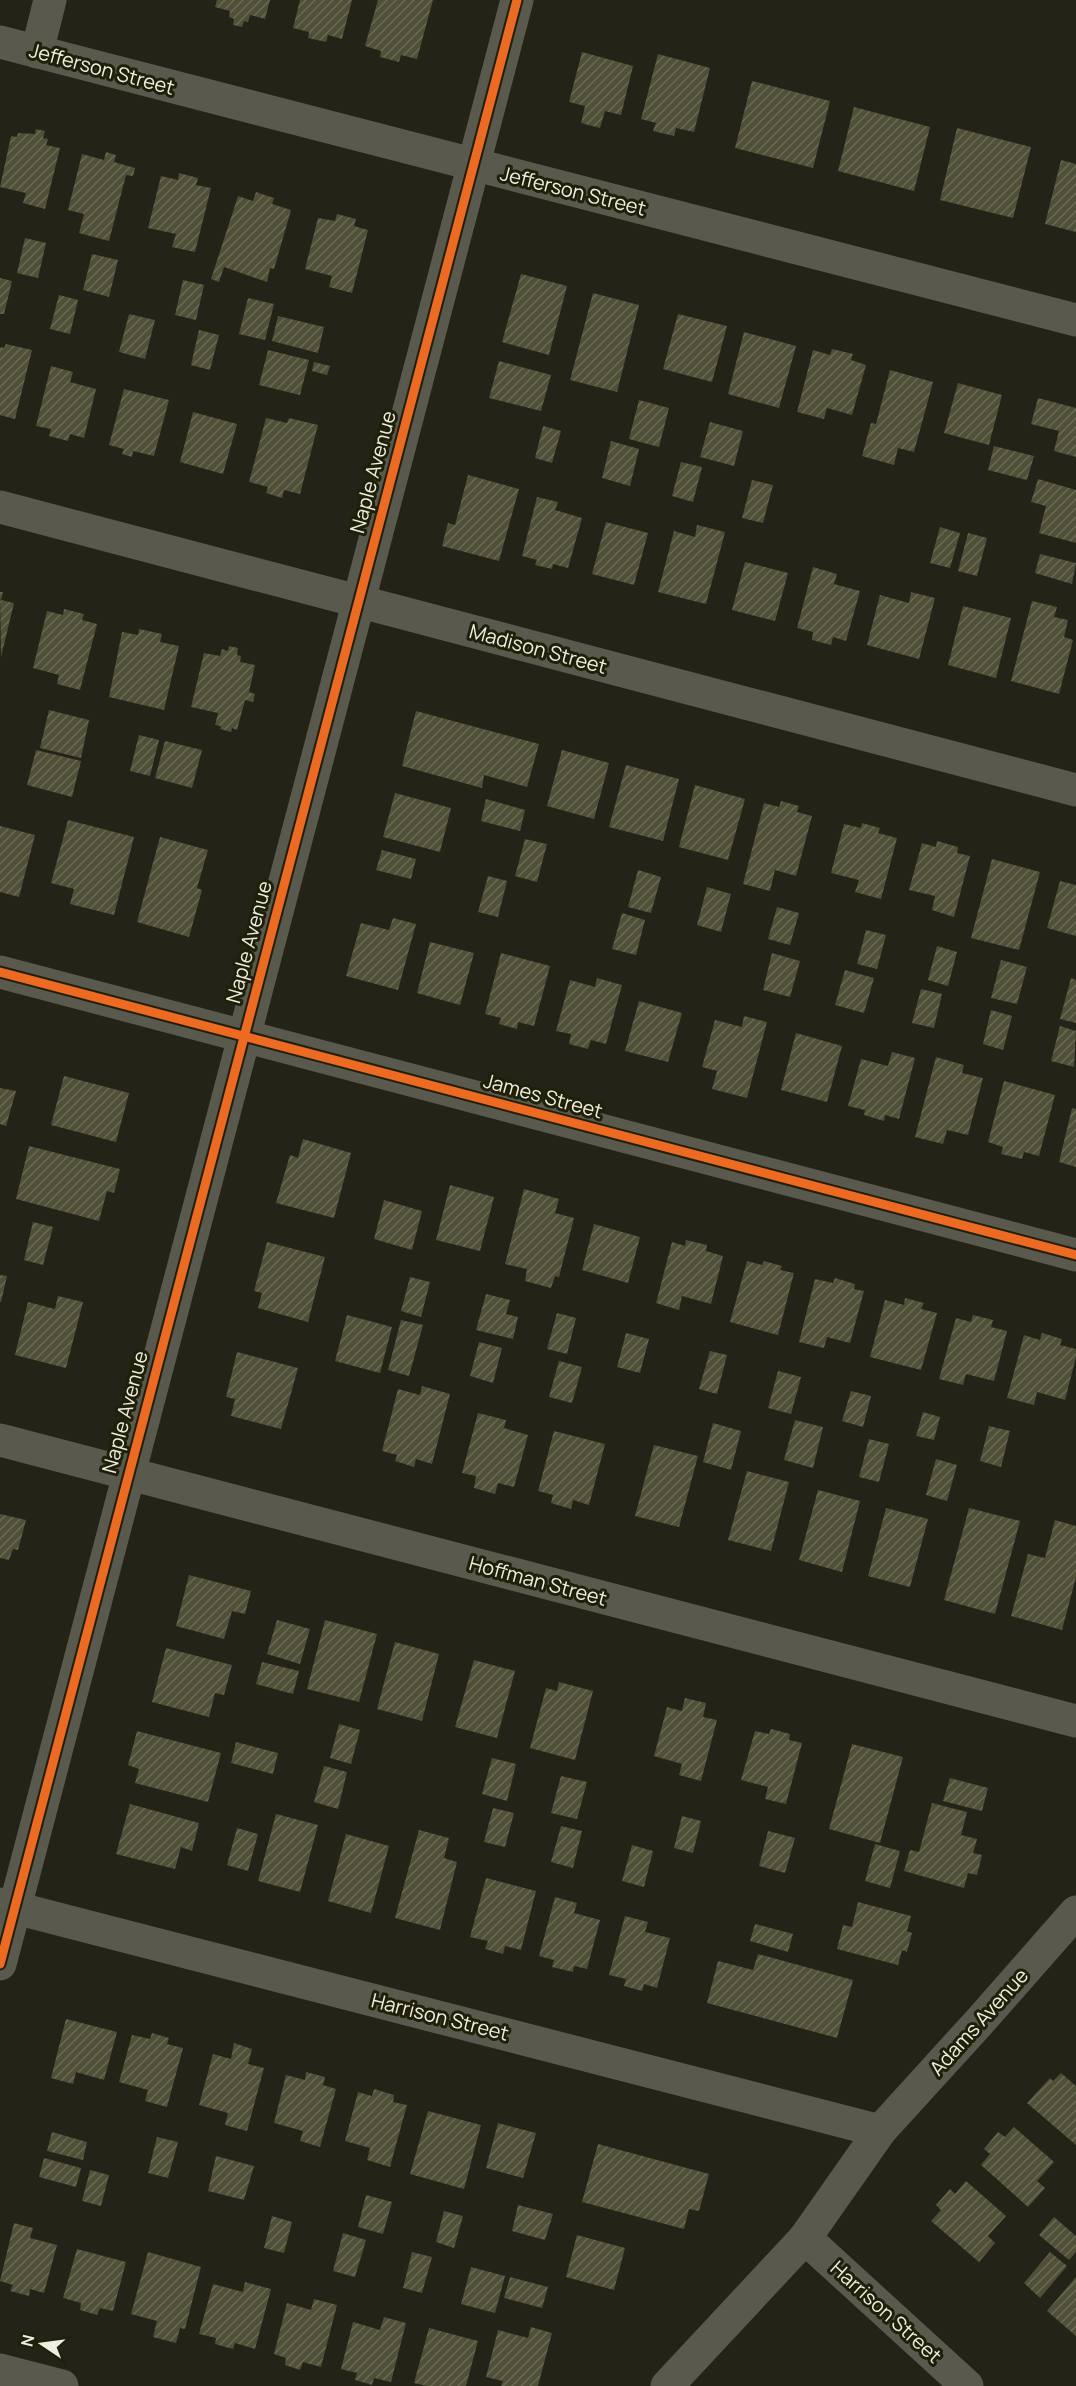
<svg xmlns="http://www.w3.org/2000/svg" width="1076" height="2386" font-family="Manrope,sans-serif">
  <defs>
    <pattern id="building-hatch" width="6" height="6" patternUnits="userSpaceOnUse" patternTransform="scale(1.5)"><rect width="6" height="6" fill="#504f38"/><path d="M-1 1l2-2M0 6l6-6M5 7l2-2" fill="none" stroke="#6a6954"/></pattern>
  </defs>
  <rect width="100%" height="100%" fill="#242317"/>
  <g fill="url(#building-hatch)">
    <polygon points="217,0 270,0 265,19 250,15 248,22 244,21 242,27 233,25 234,19 229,17 230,11 215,7"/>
    <polygon points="300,0 352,0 342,39 328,35 326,42 308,38 309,32 293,28"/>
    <polygon points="378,0 433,0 417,59 401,55 399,62 380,57 381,51 365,46"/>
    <polygon points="582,52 633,66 621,115 605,111 600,128 581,123 585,106 569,102"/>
    <polygon points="658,54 710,68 694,132 676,128 674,136 653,131 656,123 641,119"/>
    <polygon points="752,81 830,101 813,168 735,148"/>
    <polygon points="854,107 930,127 914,191 838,171"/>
    <polygon points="957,128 1031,147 1013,218 940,200"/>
    <polygon points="36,129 45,131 43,138 48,139 46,145 60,148 45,209 23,203 26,193 0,187 11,136 17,137 18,133 35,134"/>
    <polygon points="106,152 116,155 114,162 135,168 133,176 126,175 109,241 79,233 84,214 68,210 82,154 104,160"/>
    <polygon points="1061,160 1076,164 1076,232 1045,224"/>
    <polygon points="179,173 198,178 196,185 211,188 195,252 172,247 176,234 148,228 161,176 178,180"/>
    <polygon points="256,192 274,198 272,204 291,210 274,269 270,268 267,282 224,267 219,282 211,279 238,196 253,201"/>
    <polygon points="337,214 356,219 354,226 368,230 352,293 329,287 332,276 305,269 318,218 335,221"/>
    <polygon points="25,238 46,243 38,278 17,273"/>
    <polygon points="92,254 118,260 109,297 83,290"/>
    <polygon points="521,274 567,286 549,355 502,342"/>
    <polygon points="0,278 12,281 4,314 0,314"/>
    <polygon points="183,280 204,285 196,320 175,315"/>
    <polygon points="593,293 639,305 617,392 570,380"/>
    <polygon points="59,295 78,300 70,334 50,329"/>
    <polygon points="248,298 274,304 265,340 239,334"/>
    <polygon points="129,314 155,320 145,359 119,352"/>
    <polygon points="678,314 727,326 712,382 663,369"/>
    <polygon points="278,316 324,327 318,353 272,341"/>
    <polygon points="199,330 219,335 210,370 191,365"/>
    <polygon points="744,332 796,346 779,408 728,394"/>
    <polygon points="6,344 32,350 15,419 0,415 0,347 4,348"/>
    <polygon points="832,349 853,354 851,360 866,365 852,415 827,408 824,419 797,412 813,350 830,355"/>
    <polygon points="268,350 309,360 300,395 259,385"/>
    <polygon points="499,361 551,375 541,411 489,398"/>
    <polygon points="314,362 330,366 327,375 312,371"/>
    <polygon points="51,366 73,372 70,382 96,389 84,438 70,434 68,441 49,436 51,429 36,426"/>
    <polygon points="890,370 933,382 914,452 898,448 894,465 862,456 871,423 876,424"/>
    <polygon points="958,383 1002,395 989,445 944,433"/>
    <polygon points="124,389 169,400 154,456 133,451 132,457 122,454 124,449 109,445"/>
    <polygon points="1038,398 1076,408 1076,457 1054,451 1059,431 1031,424"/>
    <polygon points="639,400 669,408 659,447 629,439"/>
    <polygon points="193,412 237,424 223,474 180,462"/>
    <polygon points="266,418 287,423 289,418 318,425 300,494 284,490 282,498 266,493 268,487 249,482"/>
    <polygon points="710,422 743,431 734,466 700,457"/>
    <polygon points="543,426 561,431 552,463 535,458"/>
    <polygon points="611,441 639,449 630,486 602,478"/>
    <polygon points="994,446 1034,456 1027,480 988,470"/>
    <polygon points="681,462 702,467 693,502 672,496"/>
    <polygon points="468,475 519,489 499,561 442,546 448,523 455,525"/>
    <polygon points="1038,479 1076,490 1076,543 1039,533 1046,506 1031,502"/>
    <polygon points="752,480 773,485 763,523 742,518"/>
    <polygon points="537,497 558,502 555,510 582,518 568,568 553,564 552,569 535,565 537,560 522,556"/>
    <polygon points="606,522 648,533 634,585 592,574"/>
    <polygon points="697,525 725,532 706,604 658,592 674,531 695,537"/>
    <polygon points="940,527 960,533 950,568 930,563"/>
    <polygon points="968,533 987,538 977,576 958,571"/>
    <polygon points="1040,554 1076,563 1072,584 1035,573"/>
    <polygon points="745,562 788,573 775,621 732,610"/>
    <polygon points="813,567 837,574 834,584 860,591 846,641 833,637 831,645 812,640 813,632 797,628"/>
    <polygon points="0,592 3,592 1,600 14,603 1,657"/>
    <polygon points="911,592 935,598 919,659 867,645 880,595 909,603"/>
    <polygon points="1032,601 1057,607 1054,617 1068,620 1064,637 1073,640 1059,694 1011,681"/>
    <polygon points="963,606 1011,618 996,678 948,665"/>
    <polygon points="64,609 84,614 82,620 97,624 80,690 57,684 59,675 33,668 47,611 63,615"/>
    <polygon points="139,629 162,634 160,642 179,646 164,710 109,697 122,632 138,635"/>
    <polygon points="229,646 238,648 237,655 241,656 240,662 255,665 249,692 255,694 253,702 245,700 237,730 232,728 231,732 220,729 221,726 215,725 218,713 191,707 204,653 220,656 222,649 228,651"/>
    <polygon points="49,710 89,720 81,758 40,748"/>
    <polygon points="416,711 539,744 527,787 484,775 482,788 402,766"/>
    <polygon points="139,735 159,740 150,776 130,771"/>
    <polygon points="165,741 202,750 192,788 155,778"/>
    <polygon points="36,750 81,761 72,797 27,785"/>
    <polygon points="562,750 609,763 594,819 547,806"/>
    <polygon points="626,765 679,779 663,841 609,827"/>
    <polygon points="695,785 745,799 728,860 679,847"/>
    <polygon points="395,793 451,808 440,852 383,837"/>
    <polygon points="486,799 525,810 520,831 481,821"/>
    <polygon points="781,801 799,806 797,812 812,816 796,876 775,870 770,891 743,884 764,803 779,807"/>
    <polygon points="68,820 134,837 114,915 70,904 74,889 51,883"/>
    <polygon points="862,823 880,828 878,833 897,838 881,899 855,892 859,880 831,873 844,824 861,828"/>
    <polygon points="0,826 35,835 19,897 0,892"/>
    <polygon points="160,837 208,850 197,888 202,890 189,937 137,922"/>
    <polygon points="525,839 547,844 537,882 515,876"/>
    <polygon points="937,841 958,847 957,853 970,856 954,917 932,910 935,896 909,890 922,843 936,847"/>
    <polygon points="382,850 416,859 411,879 376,870"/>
    <polygon points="992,859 1040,872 1019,950 971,938"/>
    <polygon points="638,870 661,877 651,913 628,907"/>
    <polygon points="488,876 507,881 498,917 478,912"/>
    <polygon points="1060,881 1076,885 1076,936 1047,928"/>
    <polygon points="707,887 731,894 721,932 697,925"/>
    <polygon points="777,907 799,913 790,945 768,939"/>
    <polygon points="622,913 645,920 636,955 612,949"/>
    <polygon points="393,918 416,924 398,990 346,976 361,923 389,930"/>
    <polygon points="866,930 886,935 877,969 857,964"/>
    <polygon points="430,942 474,953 460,1005 417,993"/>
    <polygon points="937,946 957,952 948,986 928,980"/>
    <polygon points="501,953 550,966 534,1026 518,1022 517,1029 499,1024 501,1018 485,1014"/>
    <polygon points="772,953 800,961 790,997 763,990"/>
    <polygon points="1001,960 1027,967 1017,1004 991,998"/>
    <polygon points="845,970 874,978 864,1013 835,1005"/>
    <polygon points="597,978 622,985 606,1044 591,1040 588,1049 569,1044 571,1034 556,1031 570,980 595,987"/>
    <polygon points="1071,978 1076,980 1076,1023 1060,1019"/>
    <polygon points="921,989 942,994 934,1028 912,1023"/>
    <polygon points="639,1001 682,1013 668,1062 625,1051"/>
    <polygon points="991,1010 1012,1016 1003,1050 983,1044"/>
    <polygon points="744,1016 767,1022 747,1098 712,1089 717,1071 702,1067 715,1020 742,1027"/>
    <polygon points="1060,1026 1076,1031 1074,1067 1051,1061"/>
    <polygon points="796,1033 842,1046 827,1102 781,1090"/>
    <polygon points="892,1052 915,1058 899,1119 885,1115 884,1121 864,1115 865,1110 848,1106 861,1059 888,1066"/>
    <polygon points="936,1057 964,1065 962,1073 983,1078 968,1135 947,1130 943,1144 915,1137"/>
    <polygon points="64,1076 129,1093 116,1142 51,1125"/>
    <polygon points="1004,1081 1055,1095 1039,1156 1024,1152 1022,1159 1001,1154 1003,1147 988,1142"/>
    <polygon points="0,1088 16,1091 6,1126 0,1124"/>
    <polygon points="1072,1108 1076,1109 1076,1167 1059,1162"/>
    <polygon points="303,1139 351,1153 334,1218 276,1203 290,1155 298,1158"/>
    <polygon points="29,1146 120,1169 114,1193 107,1191 99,1221 16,1199"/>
    <polygon points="450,1185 494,1197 480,1251 436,1240"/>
    <polygon points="524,1189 559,1199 555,1213 574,1218 559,1277 555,1276 551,1288 525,1281 527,1269 505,1264"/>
    <polygon points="384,1200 422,1211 412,1250 374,1239"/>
    <polygon points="33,1222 53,1227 43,1265 24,1260"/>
    <polygon points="594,1224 640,1237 628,1283 582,1270"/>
    <polygon points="686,1240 707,1245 706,1251 723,1256 711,1304 682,1296 679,1310 656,1303 672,1242 685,1246"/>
    <polygon points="267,1242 325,1257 308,1322 258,1308 262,1293 254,1291"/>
    <polygon points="747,1261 762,1265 764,1261 782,1266 780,1270 794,1273 778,1335 730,1322"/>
    <polygon points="0,1275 7,1276 1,1302 0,1302"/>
    <polygon points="410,1277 430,1282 421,1317 401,1311"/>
    <polygon points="835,1278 855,1284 854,1289 864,1291 850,1343 827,1337 824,1348 799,1342 815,1279 833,1283"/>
    <polygon points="486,1294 510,1300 506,1314 518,1317 513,1339 476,1330"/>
    <polygon points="58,1296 83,1302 66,1368 15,1355 28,1302 55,1309"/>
    <polygon points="905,1298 924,1303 921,1309 937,1313 921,1370 870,1357 885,1300 904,1305"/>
    <polygon points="557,1313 576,1318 567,1354 547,1349"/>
    <polygon points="347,1315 392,1327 380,1373 335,1361"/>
    <polygon points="973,1315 993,1320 991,1327 1007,1331 994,1381 966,1374 963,1385 939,1379 956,1318 971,1322"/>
    <polygon points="401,1320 423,1325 409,1376 388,1370"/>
    <polygon points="626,1333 649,1339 640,1373 617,1367"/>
    <polygon points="1042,1333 1062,1339 1060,1345 1076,1349 1076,1357 1065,1400 1037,1392 1034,1405 1007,1398 1024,1335 1040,1340"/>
    <polygon points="479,1342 502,1348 493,1383 470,1376"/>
    <polygon points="710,1351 727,1355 717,1394 699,1389"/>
    <polygon points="237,1352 298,1368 281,1429 231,1416 235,1399 226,1397"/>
    <polygon points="559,1361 582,1367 572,1403 549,1397"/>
    <polygon points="778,1371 801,1377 791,1414 768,1408"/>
    <polygon points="422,1386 450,1394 432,1464 416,1459 414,1467 395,1461 397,1455 382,1451 398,1389 420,1395"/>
    <polygon points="851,1391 871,1396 863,1427 842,1421"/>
    <polygon points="923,1412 940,1417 934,1440 916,1436"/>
    <polygon points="478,1413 506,1420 504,1428 528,1435 514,1487 498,1483 495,1494 474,1488 476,1476 462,1473"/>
    <polygon points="795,1420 823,1427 813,1468 784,1460"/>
    <polygon points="713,1423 741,1431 731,1470 703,1462"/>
    <polygon points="989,1426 1010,1431 1001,1467 980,1461"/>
    <polygon points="554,1431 605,1444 589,1505 573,1500 571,1509 551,1503 553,1495 538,1491"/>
    <polygon points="869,1439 889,1444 879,1482 859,1477"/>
    <polygon points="654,1445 698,1456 679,1527 635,1516"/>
    <polygon points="936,1459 957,1465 947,1501 926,1495"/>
    <polygon points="747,1471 789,1482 771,1551 728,1540"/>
    <polygon points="818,1490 860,1501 842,1572 799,1560"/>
    <polygon points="886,1508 928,1519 910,1587 868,1576"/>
    <polygon points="969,1508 1020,1521 995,1614 944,1600"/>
    <polygon points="0,1514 26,1520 18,1550 13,1549 9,1560 0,1558"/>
    <polygon points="1055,1520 1076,1526 1076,1577 1062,1630 1011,1616 1028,1554 1045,1558"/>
    <polygon points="189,1575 251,1591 245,1614 232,1611 224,1639 176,1626"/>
    <polygon points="277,1620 310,1629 300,1664 267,1654"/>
    <polygon points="325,1620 377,1634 359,1702 307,1689"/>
    <polygon points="395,1642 439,1654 422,1721 377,1709"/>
    <polygon points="166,1648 232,1665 224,1695 215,1693 209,1717 152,1702"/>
    <polygon points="474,1660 515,1671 497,1738 455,1727"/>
    <polygon points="262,1662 299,1671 293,1694 256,1684"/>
    <polygon points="559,1682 593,1691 575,1760 530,1748 546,1688 557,1691"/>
    <polygon points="685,1698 706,1703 703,1717 717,1720 701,1781 679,1775 682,1764 654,1756 667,1707 682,1711"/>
    <polygon points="339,1724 360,1730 351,1764 330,1758"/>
    <polygon points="771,1729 790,1734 789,1740 802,1743 786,1804 765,1799 768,1787 741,1780 755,1731 769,1734"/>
    <polygon points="137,1731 221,1753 208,1802 135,1783 139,1769 128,1765"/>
    <polygon points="236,1742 278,1753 273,1774 231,1763"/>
    <polygon points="852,1744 903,1757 880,1843 829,1829"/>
    <polygon points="492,1758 516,1764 507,1801 482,1794"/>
    <polygon points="324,1766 347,1772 338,1809 314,1802"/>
    <polygon points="561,1776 587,1782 577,1819 551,1813"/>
    <polygon points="950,1778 988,1788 982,1811 943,1801"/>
    <polygon points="932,1803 967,1812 961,1835 977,1839 973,1853 982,1855 977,1875 968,1873 964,1888 904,1871 910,1850 919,1852"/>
    <polygon points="130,1804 199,1823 192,1851 181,1847 175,1869 116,1854"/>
    <polygon points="493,1808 514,1813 505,1847 484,1842"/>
    <polygon points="276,1814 318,1825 300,1892 258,1881"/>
    <polygon points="682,1816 701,1821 693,1853 674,1848"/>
    <polygon points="561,1826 582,1831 573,1868 551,1862"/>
    <polygon points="237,1828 258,1834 248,1871 227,1865"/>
    <polygon points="419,1830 449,1838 444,1858 457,1862 440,1930 395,1918"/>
    <polygon points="768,1831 795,1838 785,1873 759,1866"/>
    <polygon points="346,1834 389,1846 371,1913 328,1901"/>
    <polygon points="875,1844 900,1851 890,1888 865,1881"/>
    <polygon points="632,1845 653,1851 644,1887 622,1881"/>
    <polygon points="486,1878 536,1891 521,1950 505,1946 503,1954 485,1949 488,1941 470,1937"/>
    <polygon points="555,1897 577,1903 574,1913 600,1920 587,1969 574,1966 573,1972 552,1967 554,1960 539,1956"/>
    <polygon points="858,1902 911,1916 907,1931 912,1933 907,1952 902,1950 898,1965 837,1949 843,1925 852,1927"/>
    <polygon points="625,1916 648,1922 645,1932 670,1938 657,1988 644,1984 642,1991 624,1986 626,1979 609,1975"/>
    <polygon points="755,1924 793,1934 788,1952 750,1941"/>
    <polygon points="758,1954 853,1980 837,2038 707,2003 718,1961 753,1970"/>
    <polygon points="66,2019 117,2032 104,2080 76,2072 73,2084 51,2078"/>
    <polygon points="152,2033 169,2038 167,2044 183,2048 167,2107 145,2101 148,2090 119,2082 132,2035 150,2039"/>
    <polygon points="234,2043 252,2049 248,2064 264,2068 247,2131 225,2125 228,2113 199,2105 213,2054 231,2059"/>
    <polygon points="306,2072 325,2077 323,2085 336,2089 320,2147 300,2141 303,2131 274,2123 286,2075 305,2080"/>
    <polygon points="1061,2073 1076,2086 1076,2145 1027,2103 1050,2078 1053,2081"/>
    <polygon points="374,2089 394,2095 393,2102 407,2105 390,2167 367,2160 370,2148 345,2141 358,2092 372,2096"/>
    <polygon points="428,2111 481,2125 464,2189 410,2174"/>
    <polygon points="498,2123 536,2133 523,2178 486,2168"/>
    <polygon points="1014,2127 1054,2162 1037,2181 1045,2188 1028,2207 981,2165 990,2154 984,2149 998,2132 1005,2137"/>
    <polygon points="52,2132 87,2142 83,2160 47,2151"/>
    <polygon points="157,2137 178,2142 168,2178 148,2173"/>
    <polygon points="598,2144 709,2174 699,2211 689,2209 684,2229 582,2202"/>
    <polygon points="216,2156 254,2166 244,2200 208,2191"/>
    <polygon points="44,2158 81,2168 76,2187 39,2177"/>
    <polygon points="90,2170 109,2175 101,2206 82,2201"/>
    <polygon points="966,2181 1006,2216 988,2236 995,2243 979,2262 931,2221 941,2210 936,2205 950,2189 955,2194"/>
    <polygon points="366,2195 392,2202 383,2234 358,2227"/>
    <polygon points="518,2205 553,2214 545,2240 512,2231"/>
    <polygon points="444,2211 463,2216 454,2248 436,2242"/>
    <polygon points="272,2216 292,2222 284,2253 264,2248"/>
    <polygon points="1054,2217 1076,2236 1076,2252 1069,2260 1039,2235"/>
    <polygon points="14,2223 33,2228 30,2238 57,2245 44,2293 30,2289 29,2296 10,2291 13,2285 0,2281"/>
    <polygon points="343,2233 366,2240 355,2277 333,2271"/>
    <polygon points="577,2235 625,2248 614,2290 566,2277"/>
    <polygon points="77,2249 126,2262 113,2311 100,2308 97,2315 80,2310 81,2303 63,2298"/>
    <polygon points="148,2252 201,2267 185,2329 180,2328 176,2343 153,2337 157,2321 131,2314"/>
    <polygon points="412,2252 432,2257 422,2293 403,2288"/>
    <polygon points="1050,2252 1067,2266 1040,2298 1024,2283"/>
    <polygon points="471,2267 505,2276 495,2313 461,2304"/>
    <polygon points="510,2277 548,2287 542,2308 504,2298"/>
    <polygon points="1076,2277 1076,2336 1047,2311"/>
    <polygon points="245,2282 271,2289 255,2349 235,2343 233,2349 215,2344 216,2338 199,2334 213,2284 243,2292"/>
    <polygon points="314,2299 337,2305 321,2367 303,2362 300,2370 285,2365 286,2358 274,2354 287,2303 311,2310"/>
    <polygon points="384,2317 406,2323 391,2382 374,2378 372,2385 355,2380 357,2373 341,2369 353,2322 380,2330"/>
    <polygon points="531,2327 552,2333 538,2386 501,2386 503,2381 486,2377 498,2330 528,2338"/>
    <polygon points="429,2328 478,2341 466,2386 427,2386 414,2383"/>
  </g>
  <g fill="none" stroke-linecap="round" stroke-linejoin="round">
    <g stroke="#59594d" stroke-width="33">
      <polyline points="0,42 1076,320"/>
      <polyline points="37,52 50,0"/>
      <polyline points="0,507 1076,790"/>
      <polyline points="0,972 1076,1255"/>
      <polyline points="0,1440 1076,1721"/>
      <polyline points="0,1904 880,2131"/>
      <polyline points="0,1964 517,0"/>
      <polyline points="805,2238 967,2386"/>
      <polyline points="0,2370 62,2386"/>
      <polyline points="667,2386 805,2238 880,2131 981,2020 1076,1912"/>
    </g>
    <defs>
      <g id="cycleway">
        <polyline points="0,972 1076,1255"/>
        <polyline points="0,1964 517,0"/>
      </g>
    </defs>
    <use href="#cycleway" stroke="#201f09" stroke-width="13"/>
    <use href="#cycleway" stroke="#ed6a23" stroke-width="9"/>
  </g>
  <g text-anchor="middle" stroke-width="6" stroke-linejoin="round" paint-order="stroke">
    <g font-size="20" fill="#eeeee0" stroke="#201f09">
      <text transform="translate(102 69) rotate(15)" y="7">Jefferson Street</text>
      <text transform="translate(573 191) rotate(14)" y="7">Jefferson Street</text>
      <text transform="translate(373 472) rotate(-75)" y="7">Naple Avenue</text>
      <text transform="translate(538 649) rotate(15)" y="7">Madison Street</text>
      <text transform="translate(249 942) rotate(-75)" y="7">Naple Avenue</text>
      <text transform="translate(543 1096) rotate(15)" y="7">James Street</text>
      <text transform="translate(125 1412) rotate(-75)" y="7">Naple Avenue</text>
      <text transform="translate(538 1581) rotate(15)" y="7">Hoffman Street</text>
      <text transform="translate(440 2017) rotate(14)" y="7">Harrison Street</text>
      <text transform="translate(979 2022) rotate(-48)" y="7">Adams Avenue</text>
      <text transform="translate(886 2312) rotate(42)" y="7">Harrison Street</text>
    </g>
  </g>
  <g transform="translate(42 2344) rotate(283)" stroke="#201f09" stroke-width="4.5" paint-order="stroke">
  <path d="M0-4.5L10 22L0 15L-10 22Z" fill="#eeeee0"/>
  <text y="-9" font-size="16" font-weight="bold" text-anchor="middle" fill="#eeeee0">N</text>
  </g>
</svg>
